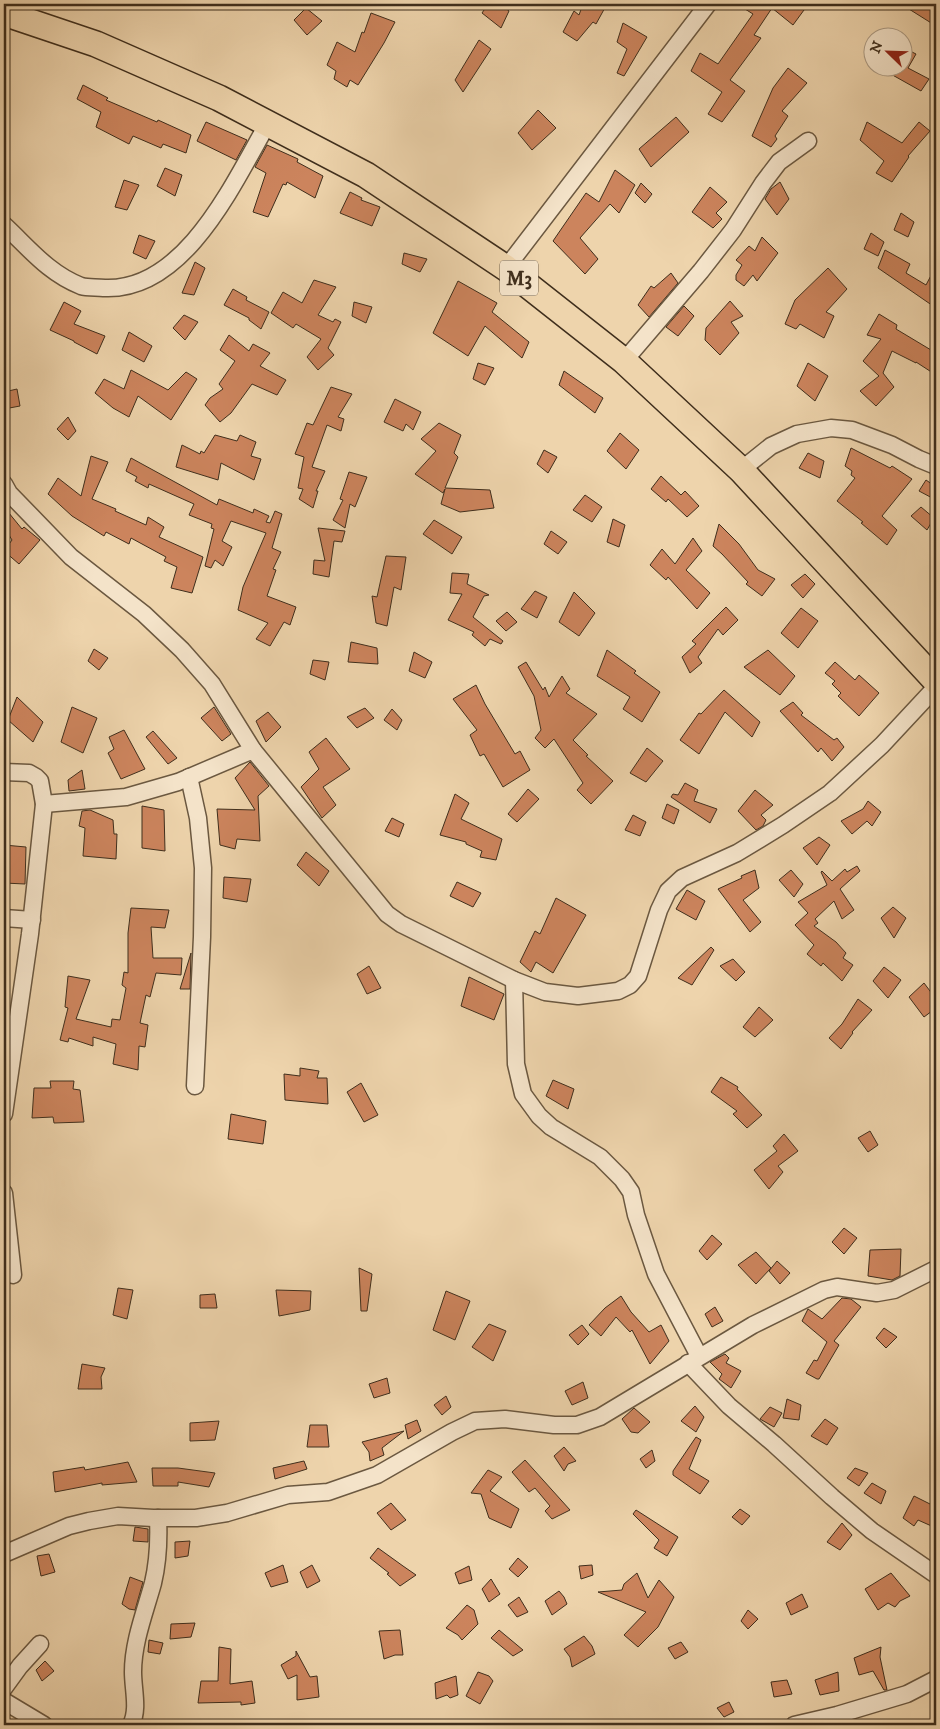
<svg xmlns="http://www.w3.org/2000/svg" width="940" height="1729" font-family="'IM FELL DW Pica',serif">
  <rect width="100%" height="100%" fill="#eed4ac"/>
  <filter id="stains"><feTurbulence type="fractalNoise" baseFrequency=".004" numOctaves="4"/><feColorMatrix values="0 0 0 0 .2 0 0 0 0 .09 0 0 0 0 .02 0 0 0 .5 -.17"/></filter>
  <radialGradient id="worn" r=".72"><stop offset=".6" stop-color="#630" stop-opacity="0"/><stop offset="1" stop-color="#630" stop-opacity=".3"/></radialGradient>
  <g fill="#cc845d" stroke="#3f2e1c">
    <polygon points="488,4 500,4 509,11 501,28 482,13"/>
    <polygon points="583,4 607,4 596,24 593,22 577,41 563,32 574,11 579,15"/>
    <polygon points="737,4 794,4 804,10 793,25 772,8 754,35 761,38 730,80 745,91 722,122 708,114 722,92 691,71 700,53 718,64 753,14"/>
    <polygon points="901,4 936,4 936,26"/>
    <polygon points="306,8 322,21 307,35 294,20"/>
    <polygon points="371,13 395,22 384,43 358,85 350,80 347,87 334,79 336,71 327,65 337,42 355,52 362,32 364,33"/>
    <polygon points="623,23 647,37 624,76 617,73 627,49 617,42"/>
    <polygon points="479,40 491,49 463,92 455,80"/>
    <polygon points="902,47 916,54 908,68 929,79 921,91 880,68 902,68"/>
    <polygon points="788,68 807,83 782,111 788,116 775,136 777,139 771,147 752,136 773,88"/>
    <polygon points="83,85 108,98 106,100 157,122 158,120 191,135 186,153 163,144 161,148 133,136 129,144 96,127 101,112 77,99"/>
    <polygon points="538,110 556,128 532,150 518,133"/>
    <polygon points="676,117 689,132 651,167 639,149"/>
    <polygon points="206,122 247,140 236,160 197,141"/>
    <polygon points="867,122 902,143 919,122 930,131 908,156 909,157 892,182 876,173 884,161 860,140"/>
    <polygon points="267,145 298,159 297,162 323,176 315,198 287,182 286,185 283,184 268,217 253,212 266,173 255,167"/>
    <polygon points="165,168 182,175 175,196 157,186"/>
    <polygon points="615,170 635,185 619,213 610,204 580,238 598,259 585,274 553,241 586,193 599,202"/>
    <polygon points="124,180 139,185 127,210 115,207"/>
    <polygon points="780,182 789,199 777,215 765,199 771,189"/>
    <polygon points="641,183 652,194 645,203 635,193"/>
    <polygon points="710,187 727,202 716,213 722,219 713,228 692,212"/>
    <polygon points="350,192 362,198 361,200 380,207 372,226 340,213"/>
    <polygon points="901,213 914,222 908,237 894,230"/>
    <polygon points="871,233 884,242 878,256 864,249"/>
    <polygon points="139,235 155,241 146,259 133,253"/>
    <polygon points="762,237 778,253 757,281 753,275 744,286 736,280 736,275 742,265 736,260 749,246 755,251"/>
    <polygon points="885,250 910,264 906,273 926,285 936,266 936,308 878,268"/>
    <polygon points="404,253 427,259 420,272 402,264"/>
    <polygon points="195,262 205,268 194,295 182,293"/>
    <polygon points="828,268 847,289 826,312 834,316 824,338 800,324 796,329 785,324 795,300"/>
    <polygon points="671,273 678,283 649,317 638,305 651,286 654,288"/>
    <polygon points="314,280 336,287 318,315 333,322 335,319 341,322 328,348 334,355 318,370 307,357 321,339 296,324 293,328 271,313 283,292 302,303"/>
    <polygon points="458,281 497,303 492,312 529,342 522,358 485,326 468,356 433,333"/>
    <polygon points="233,289 247,297 246,300 269,312 261,329 249,320 249,318 224,305"/>
    <polygon points="730,301 743,316 731,322 739,333 720,355 705,340 706,328"/>
    <polygon points="64,302 81,311 74,324 105,336 97,354 74,342 74,341 50,330"/>
    <polygon points="354,302 372,307 366,323 352,316"/>
    <polygon points="684,306 694,316 678,336 666,327"/>
    <polygon points="879,314 897,325 896,329 936,353 936,375 916,362 916,363 892,351 883,373 894,387 876,406 860,391 879,376 863,361 881,339 867,335"/>
    <polygon points="184,315 198,322 185,340 173,328"/>
    <polygon points="129,332 152,346 144,362 122,350"/>
    <polygon points="229,335 249,351 253,344 270,353 260,366 286,380 277,395 252,384 231,413 220,422 205,405 210,398 223,389 219,384 235,361 220,350"/>
    <polygon points="478,363 494,368 485,385 473,379"/>
    <polygon points="808,363 828,376 815,401 797,386"/>
    <polygon points="131,370 168,390 186,372 197,379 171,420 138,396 129,417 113,408 95,393 104,379 124,389"/>
    <polygon points="564,371 603,398 595,413 559,385"/>
    <polygon points="331,387 352,394 338,417 344,419 341,431 327,425 312,467 325,471 316,491 318,491 313,508 299,499 303,489 298,488 304,457 295,454 307,423 313,425"/>
    <polygon points="17,389 20,406 4,409 4,392"/>
    <polygon points="395,399 421,412 413,430 406,424 403,431 384,422"/>
    <polygon points="68,417 76,431 68,440 57,429"/>
    <polygon points="439,423 461,435 454,453 458,457 445,488 490,490 494,508 460,512 441,504 445,489 443,493 415,474 436,451 421,439"/>
    <polygon points="620,433 639,450 626,469 607,451"/>
    <polygon points="215,435 237,441 240,435 256,442 251,456 261,459 254,480 221,463 218,480 176,467 182,445 200,454 201,451 204,453"/>
    <polygon points="851,448 890,468 892,466 912,479 882,516 897,530 887,545 861,523 863,522 837,501 855,478 851,475 852,471 845,466"/>
    <polygon points="544,450 557,457 548,473 537,464"/>
    <polygon points="808,453 824,461 820,478 799,468"/>
    <polygon points="91,456 108,462 92,499 116,509 115,511 146,525 148,517 164,527 159,537 203,557 192,593 171,588 177,567 164,561 166,557 131,538 129,544 106,532 104,536 72,516 48,494 58,478 81,496"/>
    <polygon points="131,458 217,505 219,499 253,513 254,509 269,516 266,522 270,523 275,511 282,514 272,548 281,552 273,569 276,570 267,596 296,607 290,625 284,622 270,646 256,639 268,623 238,610 243,587 266,533 231,521 222,541 232,547 223,566 215,560 211,568 205,566 214,529 211,528 212,524 189,515 194,504 149,484 148,488 135,481 137,477 126,471"/>
    <polygon points="349,472 367,477 355,507 350,504 345,528 333,520 343,500 340,499"/>
    <polygon points="661,476 681,495 685,491 699,506 687,517 668,499 666,502 651,489"/>
    <polygon points="926,480 936,487 936,500 919,491"/>
    <polygon points="585,495 602,507 592,522 573,510"/>
    <polygon points="4,507 22,529 24,527 40,540 19,564 4,551 12,540 4,527"/>
    <polygon points="921,507 934,518 927,530 911,516"/>
    <polygon points="613,519 625,525 619,547 607,542"/>
    <polygon points="434,520 462,537 452,554 423,534"/>
    <polygon points="719,524 739,544 758,570 775,579 762,596 746,584 748,582 722,554 713,546"/>
    <polygon points="318,528 345,531 342,542 334,541 329,577 313,574 314,560 325,561"/>
    <polygon points="551,531 567,542 558,554 544,544"/>
    <polygon points="693,538 702,551 686,570 710,593 697,609 668,577 666,580 650,565 662,549 675,564"/>
    <polygon points="386,556 406,557 401,590 394,587 387,626 376,623 372,596 377,597"/>
    <polygon points="452,573 469,574 467,584 489,595 484,596 473,617 503,641 501,644 490,639 485,646 472,635 474,632 448,620 462,594 450,593"/>
    <polygon points="805,574 815,584 803,598 791,585"/>
    <polygon points="535,591 547,597 537,618 521,609"/>
    <polygon points="574,592 595,613 579,636 559,622"/>
    <polygon points="726,607 738,620 723,635 718,629 698,657 702,663 690,673 682,657 696,644 692,641"/>
    <polygon points="801,608 818,621 798,648 781,633"/>
    <polygon points="507,612 517,622 506,631 496,621"/>
    <polygon points="351,642 377,648 378,664 348,662"/>
    <polygon points="94,649 108,658 99,670 88,661"/>
    <polygon points="607,650 636,671 634,673 660,692 642,722 623,709 630,697 597,676"/>
    <polygon points="768,650 795,676 780,695 744,667"/>
    <polygon points="414,652 432,662 425,678 409,671"/>
    <polygon points="313,660 329,662 325,680 310,674"/>
    <polygon points="526,662 543,690 545,687 549,697 562,676 570,689 566,693 597,714 573,740 588,755 586,756 613,781 591,804 577,790 583,783 554,739 545,748 535,738 541,730 534,696 518,667"/>
    <polygon points="835,662 855,680 859,675 879,693 859,716 838,696 841,693 832,684 835,681 825,673"/>
    <polygon points="476,685 485,704 515,754 520,751 530,770 503,787 484,754 480,756 470,735 477,730 453,699"/>
    <polygon points="724,690 760,722 752,737 725,712 699,754 680,740 699,713 701,714"/>
    <polygon points="17,697 43,722 33,742 8,720"/>
    <polygon points="793,702 803,713 801,715 834,740 837,738 844,747 832,761 821,748 818,752 780,711"/>
    <polygon points="72,707 97,718 83,753 61,742"/>
    <polygon points="214,707 231,734 222,741 201,718"/>
    <polygon points="365,708 374,718 357,728 347,717"/>
    <polygon points="392,709 402,720 397,730 384,720"/>
    <polygon points="268,712 281,727 266,742 256,721"/>
    <polygon points="124,730 145,769 121,779 108,753 114,749 109,737"/>
    <polygon points="153,731 177,758 168,764 146,737"/>
    <polygon points="326,738 350,769 323,787 336,805 322,818 301,787 319,769 309,752"/>
    <polygon points="647,748 663,761 646,782 630,773"/>
    <polygon points="250,762 269,786 258,796 260,841 237,839 235,849 220,845 217,809 255,810 235,778"/>
    <polygon points="82,770 85,789 69,791 68,780"/>
    <polygon points="685,783 698,790 694,801 717,809 710,823 671,797 673,794 678,795"/>
    <polygon points="528,789 539,799 517,822 508,814"/>
    <polygon points="755,790 773,805 761,815 766,820 763,826 756,830 738,811"/>
    <polygon points="455,794 469,803 461,819 502,839 496,860 480,857 482,851 466,844 466,842 440,835"/>
    <polygon points="868,801 881,812 872,826 867,821 852,834 841,821 863,809"/>
    <polygon points="667,804 679,810 674,824 662,818"/>
    <polygon points="142,806 164,810 165,851 142,848"/>
    <polygon points="90,810 113,820 114,834 117,834 116,859 83,856 85,828 79,826 82,811"/>
    <polygon points="633,815 646,822 640,836 625,830"/>
    <polygon points="392,818 404,824 399,837 385,831"/>
    <polygon points="819,837 830,845 817,865 803,848"/>
    <polygon points="4,845 26,847 25,884 4,883"/>
    <polygon points="306,852 329,871 319,886 297,865"/>
    <polygon points="857,866 860,871 840,889 854,910 842,919 834,901 815,919 818,923 814,926 836,942 846,953 843,958 853,965 842,981 823,963 821,966 807,954 814,945 795,925 808,913 798,902 827,885 821,872 822,871 832,881 845,869 847,872"/>
    <polygon points="755,870 759,888 743,900 761,922 750,932 718,889 742,878 741,876"/>
    <polygon points="791,870 803,884 794,897 779,880"/>
    <polygon points="224,877 251,879 247,902 223,898"/>
    <polygon points="457,882 481,893 473,907 450,896"/>
    <polygon points="687,890 705,901 696,920 676,909"/>
    <polygon points="556,898 586,915 553,973 536,962 531,972 520,962 535,931 540,934"/>
    <polygon points="893,907 906,918 894,938 881,918"/>
    <polygon points="131,908 169,910 165,928 151,927 153,958 182,958 181,975 156,973 150,997 146,995 140,1023 148,1025 145,1047 139,1046 138,1070 113,1064 116,1044 93,1037 93,1046 69,1038 68,1042 60,1040 68,1008 65,1007 68,976 90,980 76,1019 111,1027 112,1019 120,1020 126,988 122,985 124,972 128,973 128,933"/>
    <polygon points="711,947 714,950 692,985 678,978"/>
    <polygon points="191,953 190,989 180,989"/>
    <polygon points="733,959 745,972 736,981 720,966"/>
    <polygon points="369,966 381,988 367,994 357,974"/>
    <polygon points="884,967 901,980 888,998 873,981"/>
    <polygon points="469,977 504,994 494,1020 461,1006"/>
    <polygon points="924,983 936,999 936,1008 924,1017 909,997"/>
    <polygon points="858,999 872,1010 852,1032 853,1033 841,1049 829,1038 842,1024"/>
    <polygon points="759,1007 773,1020 755,1037 743,1027"/>
    <polygon points="300,1068 319,1071 317,1078 327,1078 328,1104 285,1100 284,1074 300,1076"/>
    <polygon points="721,1077 738,1087 737,1089 762,1115 747,1128 733,1114 737,1111 711,1092"/>
    <polygon points="553,1080 574,1089 568,1109 546,1096"/>
    <polygon points="50,1081 74,1081 73,1089 80,1090 84,1122 54,1123 53,1117 32,1118 34,1088 51,1088"/>
    <polygon points="361,1083 378,1115 364,1122 347,1092"/>
    <polygon points="231,1114 266,1121 263,1144 228,1139"/>
    <polygon points="870,1131 878,1145 868,1152 858,1138"/>
    <polygon points="784,1134 798,1151 778,1166 783,1172 769,1189 754,1170 777,1151 773,1146"/>
    <polygon points="844,1228 857,1238 844,1254 832,1242"/>
    <polygon points="712,1235 722,1244 707,1260 699,1251"/>
    <polygon points="901,1249 900,1276 892,1280 868,1276 870,1250"/>
    <polygon points="756,1252 771,1268 756,1284 738,1265"/>
    <polygon points="777,1261 790,1273 780,1284 769,1271"/>
    <polygon points="359,1268 372,1274 367,1311 361,1311"/>
    <polygon points="118,1288 133,1290 127,1319 113,1315"/>
    <polygon points="276,1290 311,1291 310,1310 279,1316"/>
    <polygon points="446,1291 470,1301 455,1340 433,1330"/>
    <polygon points="215,1294 217,1308 200,1308 200,1295"/>
    <polygon points="621,1296 631,1312 649,1332 661,1325 669,1341 650,1364 632,1330 630,1332 616,1317 601,1336 589,1325 605,1308"/>
    <polygon points="842,1298 851,1299 861,1307 834,1341 839,1345 819,1379 817,1379 806,1373 814,1360 817,1361 827,1342 802,1321 808,1309 822,1319"/>
    <polygon points="715,1307 723,1321 712,1327 705,1314"/>
    <polygon points="489,1324 506,1331 493,1361 472,1347"/>
    <polygon points="582,1325 589,1334 578,1345 569,1335"/>
    <polygon points="884,1328 897,1337 886,1348 876,1338"/>
    <polygon points="725,1354 729,1358 726,1363 741,1371 731,1388 719,1379 722,1374 710,1362"/>
    <polygon points="82,1364 105,1368 101,1377 102,1389 78,1389"/>
    <polygon points="387,1378 390,1393 374,1398 369,1384"/>
    <polygon points="583,1382 588,1398 572,1405 565,1391"/>
    <polygon points="446,1396 451,1407 442,1415 434,1405"/>
    <polygon points="787,1399 801,1405 799,1420 783,1418"/>
    <polygon points="695,1406 704,1417 696,1432 681,1421"/>
    <polygon points="770,1407 782,1413 774,1427 760,1419"/>
    <polygon points="634,1408 650,1422 638,1433 631,1432 622,1419"/>
    <polygon points="825,1419 838,1428 827,1445 811,1436"/>
    <polygon points="417,1420 421,1431 408,1439 405,1425"/>
    <polygon points="219,1421 215,1440 190,1441 190,1423"/>
    <polygon points="310,1425 327,1425 329,1447 307,1447"/>
    <polygon points="404,1431 382,1448 384,1455 370,1461 369,1452 362,1442"/>
    <polygon points="696,1437 701,1440 689,1469 709,1481 700,1494 673,1475 673,1471"/>
    <polygon points="564,1447 576,1461 568,1464 564,1471 554,1456"/>
    <polygon points="652,1450 655,1461 646,1468 640,1459"/>
    <polygon points="525,1460 570,1510 552,1519 545,1511 550,1506 535,1488 529,1492 512,1472"/>
    <polygon points="304,1461 307,1469 275,1479 273,1468"/>
    <polygon points="128,1462 137,1482 102,1485 102,1483 55,1492 53,1472 84,1467 85,1470"/>
    <polygon points="152,1468 178,1468 215,1473 209,1487 178,1482 178,1486 153,1486"/>
    <polygon points="855,1468 868,1473 859,1486 847,1478"/>
    <polygon points="488,1470 502,1477 490,1491 519,1509 511,1528 489,1518 481,1494 471,1493"/>
    <polygon points="872,1483 886,1491 881,1504 864,1493"/>
    <polygon points="914,1496 936,1507 936,1528 918,1520 914,1526 903,1518"/>
    <polygon points="391,1503 406,1520 391,1530 377,1513"/>
    <polygon points="740,1509 750,1516 742,1525 732,1517"/>
    <polygon points="636,1510 678,1537 667,1556 654,1548 659,1540 633,1514"/>
    <polygon points="842,1523 852,1535 840,1550 827,1542"/>
    <polygon points="135,1527 148,1529 148,1542 133,1541"/>
    <polygon points="190,1541 188,1556 175,1558 175,1542"/>
    <polygon points="378,1548 403,1566 416,1575 400,1586 387,1574 389,1573 370,1558"/>
    <polygon points="49,1554 55,1572 41,1576 37,1556"/>
    <polygon points="518,1558 528,1567 518,1577 509,1569"/>
    <polygon points="283,1565 288,1582 271,1587 265,1573"/>
    <polygon points="312,1565 320,1581 307,1588 300,1572"/>
    <polygon points="592,1565 593,1575 581,1579 579,1566"/>
    <polygon points="469,1566 472,1580 459,1584 455,1573"/>
    <polygon points="637,1573 648,1598 659,1580 674,1597 658,1627 638,1647 624,1635 646,1612 598,1592 622,1590 624,1584"/>
    <polygon points="891,1573 910,1596 900,1601 895,1607 888,1603 878,1610 865,1589"/>
    <polygon points="130,1577 143,1582 135,1610 129,1609 122,1604"/>
    <polygon points="491,1579 500,1594 489,1602 482,1589"/>
    <polygon points="559,1591 564,1597 567,1604 552,1615 545,1601"/>
    <polygon points="802,1594 808,1607 791,1615 786,1603"/>
    <polygon points="519,1597 528,1612 517,1617 508,1605"/>
    <polygon points="467,1605 474,1610 478,1624 462,1640 458,1635 446,1628"/>
    <polygon points="748,1610 758,1619 748,1629 741,1621"/>
    <polygon points="195,1623 191,1637 170,1639 171,1624"/>
    <polygon points="400,1630 403,1655 395,1655 384,1659 379,1631"/>
    <polygon points="499,1630 523,1650 513,1656 491,1638"/>
    <polygon points="584,1636 592,1646 595,1654 572,1667 570,1657 564,1649"/>
    <polygon points="149,1640 163,1643 160,1654 148,1652"/>
    <polygon points="681,1642 688,1652 675,1659 668,1648"/>
    <polygon points="219,1647 231,1649 230,1684 252,1681 255,1703 241,1705 241,1702 198,1703 201,1681 218,1681"/>
    <polygon points="881,1647 880,1657 887,1690 884,1690 873,1671 859,1675 854,1658"/>
    <polygon points="296,1651 310,1677 317,1676 319,1697 297,1700 297,1675 288,1679 281,1665 296,1656"/>
    <polygon points="45,1661 54,1671 42,1681 36,1670"/>
    <polygon points="478,1672 489,1676 493,1681 480,1704 466,1696"/>
    <polygon points="838,1672 839,1691 820,1695 815,1680"/>
    <polygon points="456,1676 458,1695 450,1698 447,1695 436,1699 435,1683"/>
    <polygon points="787,1680 792,1694 774,1697 771,1682"/>
    <polygon points="729,1702 734,1712 724,1717 717,1708"/>
  </g>
  <g fill="none" stroke-linecap="round" stroke-linejoin="round">
    <defs>
      <g id="street">
        <path d="M4 225C29 248 48 273 81 286 88 288 97 287 104 288 185 292 234 182 268 123"/>
        <polyline points="506,268 708,4"/>
        <polyline points="624,361 701,271 733,230 763,183 779,162 808,141"/>
        <polyline points="741,470 771,446 797,434 831,428 852,430 892,445 919,459 936,466"/>
        <polyline points="4,484 9,493 71,557 144,614 182,650 212,684 253,750"/>
        <polyline points="4,772 29,773 36,777 40,781 44,804 30,934 4,1114"/>
        <polyline points="189,777 198,818 203,868 202,937 195,1086"/>
        <polyline points="44,804 126,797 178,782 253,750 387,914 401,924 514,980 545,992 578,996 618,991 630,985 638,976 659,910 668,891 682,878 737,853 783,825 830,793 882,745 936,687"/>
        <polyline points="4,918 32,920"/>
        <polyline points="514,980 516,1064 523,1094 539,1116 551,1127 600,1157 622,1179 631,1192 636,1215 656,1274 699,1356"/>
        <polyline points="4,1193 13,1275"/>
        <polyline points="688,1363 729,1406 774,1444 832,1497 872,1531 936,1575"/>
        <polyline points="4,1554 69,1526 89,1521 118,1516 153,1518 196,1518 227,1513 288,1495 328,1492 377,1475 452,1432 475,1421 505,1419 554,1425 577,1425 600,1417 753,1325 824,1290 837,1287 877,1293 894,1290 936,1269"/>
        <polyline points="4,1688 20,1666 40,1644"/>
        <polyline points="4,1701 44,1725"/>
        <path d="M131 1725C139 1709 133 1690 133 1672 133 1642 145 1612 153 1583 158 1562 159 1540 158 1518"/>
        <polyline points="794,1725 837,1715 907,1694 936,1679"/>
      </g>
      <polyline id="primary" points="4,13 96,44 219,98 366,175 506,268 624,361 741,470 936,681"/>
    </defs>
    <use href="#street" stroke="#6b5840" stroke-width="19"/>
    <use href="#primary" stroke="#3f2e1c" stroke-width="28"/>
    <use href="#street" stroke="#f4e3c9" stroke-width="16"/>
    <use href="#primary" stroke="#eed4ac" stroke-width="25"/>
  </g>
  <g text-anchor="middle" stroke-width="4" stroke-linejoin="round" paint-order="stroke">
    <rect fill="#f4e3c9" stroke="#756450" stroke-width="1" x="500" y="260.5" width="38" height="35" rx="4"/>
    <g font-size="20" font-weight="bold" fill="#3f2e1c">
      <text x="519" y="285">M3</text>
    </g>
  </g>
  <rect width="940" height="1729" fill="none" stroke="#eed4ac" stroke-width="20"/>
  <rect x="5" y="5" width="930" height="1719" fill="none" stroke="#3f2e1c" stroke-width="2.5"/>
  <rect x="10" y="10" width="920" height="1709" fill="none" stroke="#3f2e1c"/>
  <g transform="translate(888 52) rotate(293)"><circle r="24" fill="#f4e3c9" stroke="#ac9b84"/>
  <path d="M0-4L9 19L0 12L-9 19Z" fill="#8f2418"/>
  <text y="-8" font-size="14" font-weight="bold" text-anchor="middle" fill="#3f2e1c">N</text>
  </g>
  <rect width="100%" height="100%" filter="url(#stains)"/>
  <rect width="100%" height="100%" fill="url(#worn)"/>
</svg>
